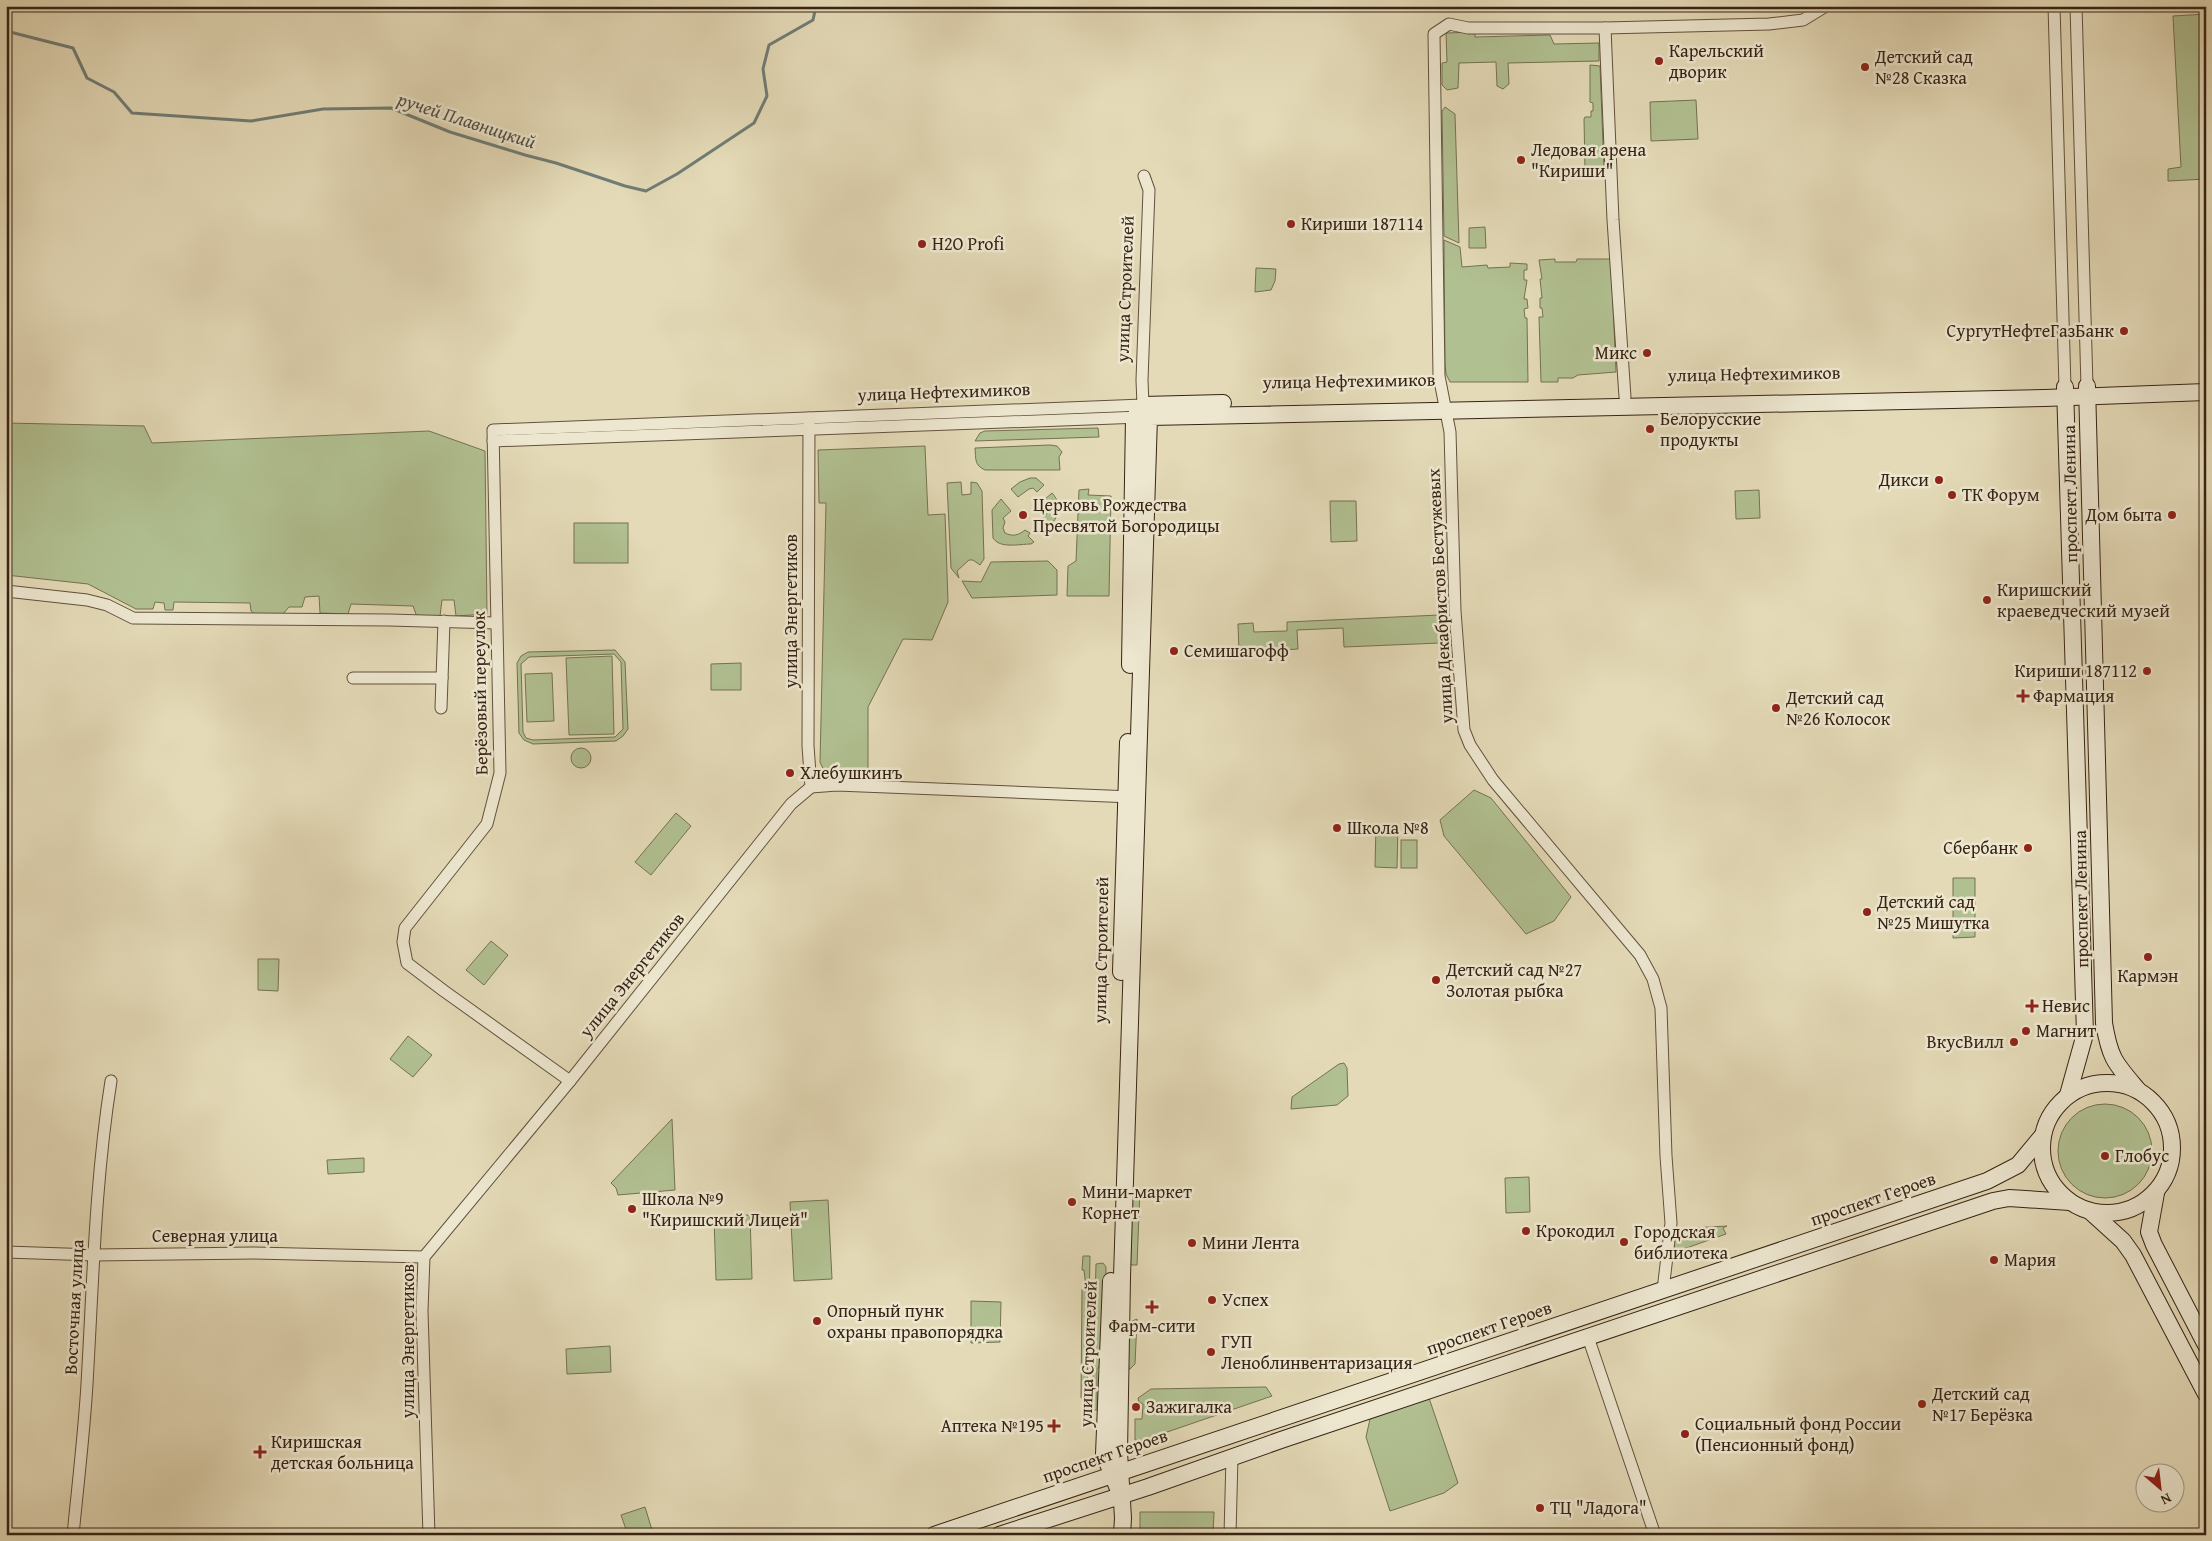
<svg xmlns="http://www.w3.org/2000/svg" width="2212" height="1541" font-family="'Gentium Book Plus',serif">
  <rect width="100%" height="100%" fill="#e4dab7"/>
  <filter id="stains"><feTurbulence type="fractalNoise" baseFrequency=".004" numOctaves="4"/><feColorMatrix values="0 0 0 0 .2 0 0 0 0 .09 0 0 0 0 .02 0 0 0 .5 -.17"/></filter>
  <radialGradient id="worn" r=".72"><stop offset=".6" stop-color="#630" stop-opacity="0"/><stop offset="1" stop-color="#630" stop-opacity=".3"/></radialGradient>
  <g fill="#b1c091" stroke="#747252" fill-rule="evenodd">
    <polygon points="2206,14 2206,179 2168,181 2168,169 2181,167 2173,16"/>
    <polygon points="1475,32 1475,37 1550,35 1554,44 1599,43 1599,61 1508,63 1509,84 1503,89 1497,86 1496,62 1459,63 1458,88 1447,90 1442,85 1442,63 1447,62 1446,33"/>
    <polygon points="1590,65 1600,66 1604,170 1602,172 1589,173 1585,170 1584,119 1585,117 1591,117 1591,111 1593,111 1593,103 1590,102"/>
    <polygon points="1696,100 1698,139 1651,141 1650,102"/>
    <polygon points="1445,107 1455,114 1459,243 1444,236 1442,111"/>
    <polygon points="1485,227 1486,248 1469,248 1469,228"/>
    <polygon points="1444,240 1460,247 1462,267 1487,265 1488,268 1510,267 1510,263 1527,264 1527,270 1524,270 1524,280 1527,280 1524,299 1527,299 1528,308 1524,309 1525,318 1527,318 1528,382 1450,382 1446,374 1445,364"/>
    <polygon points="1555,259 1555,262 1576,262 1577,259 1611,259 1616,372 1578,375 1573,378 1558,378 1558,382 1541,382 1539,317 1543,317 1542,308 1540,308 1540,298 1542,298 1540,279 1542,279 1539,260"/>
    <polygon points="1256,268 1276,269 1275,281 1271,290 1255,292"/>
    <polygon points="6,423 144,426 152,443 429,431 485,451 487,614 456,616 454,600 442,600 440,616 417,617 413,606 351,604 348,614 320,613 319,596 305,597 302,607 289,607 282,615 257,616 251,611 250,603 174,602 173,610 165,610 164,603 155,602 153,609 136,609 88,584 6,575"/>
    <polygon points="1098,428 1099,437 975,441 980,433 985,431"/>
    <path d="M1050 445 1057 446 1062 452 1059 457 1060 470H985C974 465 976 459 975 448Z"/>
    <polygon points="925,446 928,515 945,514 948,602 932,640 903,639 868,707 868,778 835,777 834,774 824,771 820,762 826,503 819,503 818,450"/>
    <polygon points="1030,478 1036,478 1044,485 1037,492 1033,488 1029,489 1018,497 1011,489 1020,482"/>
    <polygon points="961,482 962,495 971,494 971,482 977,483 982,491 984,559 980,565 973,560 969,560 957,571 959,578 951,568 947,483"/>
    <polygon points="1089,489 1088,495 1111,496 1109,596 1067,596 1068,566 1076,561 1079,490"/>
    <polygon points="1759,490 1760,518 1736,519 1735,491"/>
    <path d="M1052 493C1063 505 1059 517 1048 528L1041 520 1049 511 1050 505 1044 500Z"/>
    <path d="M1001 499 1011 511 1003 518 1005 522 1003 528 1005 533C1013 537 1019 535 1025 530L1030 533 1028 536 1034 542 1031 544C1019 544 1000 549 993 538L992 510Z"/>
    <polygon points="1356,501 1357,541 1331,542 1330,501"/>
    <rect x="574" y="523" width="54" height="40"/>
    <polygon points="1048,561 1057,570 1057,595 972,598 962,581 981,582 991,562"/>
    <polygon points="1439,615 1440,643 1344,647 1343,628 1297,630 1298,649 1239,653 1238,624 1253,623 1254,632 1287,631 1287,622"/>
    <path d="M615 650 625 662 628 729 623 736 616 741 533 744 524 740 519 733 517 663 521 656 528 652ZM614 654 621 662 623 729 615 737 533 740 526 738 523 732 521 664 529 657Z"/>
    <polygon points="612,656 614,734 569,735 566,658"/>
    <polygon points="741,663 741,690 711,690 711,664"/>
    <polygon points="552,673 554,721 527,722 525,674"/>
    <circle cx="581" cy="758" r="10"/>
    <polygon points="1474,790 1491,798 1571,897 1554,921 1526,934 1444,836 1440,820"/>
    <polygon points="676,813 691,826 651,875 635,862"/>
    <polygon points="1376,825 1398,826 1397,868 1375,867"/>
    <rect x="1401" y="840" width="16" height="28"/>
    <polygon points="1953,878 1975,878 1975,937 1953,938"/>
    <polygon points="491,941 508,955 484,985 466,970"/>
    <polygon points="258,959 279,959 278,991 258,990"/>
    <polygon points="408,1036 432,1055 413,1077 390,1059"/>
    <polygon points="1344,1063 1347,1068 1348,1096 1337,1105 1291,1109 1292,1097 1339,1064"/>
    <circle cx="2105" cy="1151" r="47"/>
    <polygon points="672,1119 675,1190 618,1195 616,1188 611,1183"/>
    <polygon points="364,1158 364,1172 328,1174 327,1160"/>
    <polygon points="1529,1177 1530,1212 1506,1213 1505,1178"/>
    <polygon points="1140,1189 1137,1265 1132,1265 1127,1261 1132,1193"/>
    <polygon points="828,1200 832,1279 794,1281 790,1202"/>
    <polygon points="750,1215 752,1279 716,1280 714,1217"/>
    <polygon points="1727,1226 1723,1228 1726,1234 1675,1252 1673,1234 1675,1229"/>
    <polygon points="1083,1256 1090,1256 1087,1397 1081,1398 1082,1289 1086,1288 1084,1270 1082,1270"/>
    <polygon points="1103,1263 1106,1267 1104,1360 1097,1369 1097,1410 1092,1410 1096,1264"/>
    <polygon points="971,1301 1001,1302 1000,1342 971,1343"/>
    <polygon points="1137,1319 1135,1364 1129,1370 1125,1324"/>
    <polygon points="610,1346 611,1372 567,1374 566,1349"/>
    <polygon points="1266,1387 1272,1396 1141,1441 1135,1440 1135,1419 1142,1419 1143,1404 1139,1402 1138,1398 1151,1389"/>
    <polygon points="1429,1398 1458,1483 1444,1493 1390,1511 1366,1437 1370,1419"/>
    <polygon points="645,1507 652,1530 638,1535 628,1535 621,1515"/>
    <polygon points="1140,1512 1214,1512 1213,1535 1140,1535"/>
  </g>
  <g fill="none" stroke-linecap="round" stroke-linejoin="round">
    <polyline stroke="#707d75" stroke-width="3" points="6,31 73,48 87,78 114,92 132,113 251,121 323,109 391,108 450,132 525,155 556,163 625,186 646,191 677,174 754,123 767,96 763,69 769,45 813,20 816,6"/>
    <defs>
      <g id="street">
        <polyline points="2054,6 2065,387"/>
        <polyline points="2076,6 2087,386"/>
        <polyline points="1605,28 1613,220 1625,397"/>
        <polyline points="1144,176 1149,190 1142,380 1143,405 1146,410"/>
        <polyline points="493,441 1141,417"/>
        <polyline points="6,591 87,600 107,605 133,618 389,620 496,623"/>
        <polyline points="353,678 442,678"/>
        <polyline points="441,708 444,621"/>
        <polyline points="811,787 837,785 1132,797"/>
        <polyline points="570,1081 444,991 407,963 403,942 405,928 487,824 500,773 493,430 1143,405"/>
        <polyline points="6,1252 94,1255 254,1253 424,1257"/>
        <polyline points="1663,1290 1671,1223 1666,1156 1661,1008 1653,979 1640,955 1493,780 1470,745 1464,730 1455,611 1450,432 1439,376 1434,34 1449,24 1468,28 1605,28 1769,24 1803,20 1826,6"/>
        <polyline points="1588,1337 1655,1535"/>
        <path d="M73 1535C78 1484 84 1434 87 1384 93 1283 95 1181 111 1081"/>
        <polyline points="429,1535 422,1311 424,1257 570,1081 791,804 811,787 808,746 809,418"/>
        <polyline points="1230,1535 1232,1457"/>
      </g>
      <g id="secondary">
        <path d="M2087 386 2104 1023C2110 1059 2115 1063 2138 1090"/>
        <polyline points="2065,387 2085,1034 2068,1095"/>
        <polyline points="1130,665 1134,418 1143,405 1223,403"/>
        <polyline points="1121,972 1128,742"/>
        <circle cx="2107" cy="1148" r="65"/>
        <polyline points="2156,1193 2149,1232 2154,1245 2206,1345"/>
        <polyline points="2091,1212 2123,1241 2133,1255 2206,1394"/>
        <polyline points="1111,1281 1104,1454 1119,1491"/>
        <polyline points="934,1535 1987,1181 2018,1165 2043,1135"/>
        <polyline points="999,1535 1148,1487 1281,1440 1993,1201 2009,1198 2070,1202"/>
        <polyline points="1122,1535 1123,1518 1119,1452 1122,1277 1149,417 2045,398 2206,392"/>
      </g>
    </defs>
    <use href="#street" stroke="#62513d" stroke-width="13"/>
    <use href="#secondary" stroke="#362314" stroke-width="18"/>
    <use href="#street" stroke="#ede7d0" stroke-width="11"/>
    <use href="#secondary" stroke="#ede7d0" stroke-width="16"/>
  </g>
  <g fill="#8f2418" stroke="#ede7d0" stroke-width="2">
    <circle cx="1659" cy="61" r="5"/>
    <circle cx="1865" cy="67" r="5"/>
    <circle cx="1521" cy="160" r="5"/>
    <circle cx="1291" cy="224" r="5"/>
    <circle cx="922" cy="244" r="5"/>
    <circle cx="2124" cy="331" r="5"/>
    <circle cx="1647" cy="353" r="5"/>
    <circle cx="1650" cy="429" r="5"/>
    <circle cx="1939" cy="480" r="5"/>
    <circle cx="1952" cy="495" r="5"/>
    <circle cx="1023" cy="515" r="5"/>
    <circle cx="2172" cy="515" r="5"/>
    <circle cx="1987" cy="600" r="5"/>
    <circle cx="1174" cy="651" r="5"/>
    <circle cx="2147" cy="671" r="5"/>
    <path d="M2020.5 688.5h5v5h5v5h-5v5h-5v-5h-5v-5h5z"/>
    <circle cx="1776" cy="708" r="5"/>
    <circle cx="790" cy="773" r="5"/>
    <circle cx="1337" cy="828" r="5"/>
    <circle cx="2028" cy="848" r="5"/>
    <circle cx="1867" cy="912" r="5"/>
    <circle cx="2148" cy="957" r="5"/>
    <circle cx="1436" cy="980" r="5"/>
    <path d="M2029.5 998.5h5v5h5v5h-5v5h-5v-5h-5v-5h5z"/>
    <circle cx="2026" cy="1031" r="5"/>
    <circle cx="2014" cy="1042" r="5"/>
    <circle cx="2105" cy="1156" r="5"/>
    <circle cx="1072" cy="1202" r="5"/>
    <circle cx="632" cy="1209" r="5"/>
    <circle cx="1526" cy="1231" r="5"/>
    <circle cx="1624" cy="1242" r="5"/>
    <circle cx="1192" cy="1243" r="5"/>
    <circle cx="1994" cy="1260" r="5"/>
    <circle cx="1212" cy="1300" r="5"/>
    <path d="M1149.5 1299.5h5v5h5v5h-5v5h-5v-5h-5v-5h5z"/>
    <circle cx="817" cy="1321" r="5"/>
    <circle cx="1211" cy="1352" r="5"/>
    <circle cx="1922" cy="1404" r="5"/>
    <circle cx="1136" cy="1407" r="5"/>
    <path d="M1051.5 1418.5h5v5h5v5h-5v5h-5v-5h-5v-5h5z"/>
    <circle cx="1685" cy="1434" r="5"/>
    <path d="M257.5 1444.5h5v5h5v5h-5v5h-5v-5h-5v-5h5z"/>
    <circle cx="1540" cy="1508" r="5"/>
  </g>
  <g text-anchor="middle" stroke-width="5" stroke-linejoin="round" paint-order="stroke">
    <g font-size="18" fill="#362314" stroke="#ede7d0" text-anchor="start">
      <text x="1669" y="57">Карельский<tspan x="1669" dy="21">дворик</tspan></text>
      <text x="1875" y="63">Детский сад<tspan x="1875" dy="21">№28 Сказка</tspan></text>
      <text x="1531" y="156">Ледовая арена<tspan x="1531" dy="21">"Кириши"</tspan></text>
      <text x="1301" y="230">Кириши 187114</text>
      <text x="932" y="250">H2O Profi</text>
      <text x="2114" y="337" text-anchor="end">СургутНефтеГазБанк</text>
      <text x="1637" y="359" text-anchor="end">Микс</text>
      <text x="1660" y="425">Белорусские<tspan x="1660" dy="21">продукты</tspan></text>
      <text x="1929" y="486" text-anchor="end">Дикси</text>
      <text x="1962" y="501">ТК Форум</text>
      <text x="1033" y="511">Церковь Рождества<tspan x="1033" dy="21">Пресвятой Богородицы</tspan></text>
      <text x="2162" y="521" text-anchor="end">Дом быта</text>
      <text x="1997" y="596">Киришский<tspan x="1997" dy="21">краеведческий музей</tspan></text>
      <text x="1184" y="657">Семишагофф</text>
      <text x="2137" y="677" text-anchor="end">Кириши 187112</text>
      <text x="2033" y="702">Фармация</text>
      <text x="1786" y="704">Детский сад<tspan x="1786" dy="21">№26 Колосок</tspan></text>
      <text x="800" y="779">Хлебушкинъ</text>
      <text x="1347" y="834">Школа №8</text>
      <text x="2018" y="854" text-anchor="end">Сбербанк</text>
      <text x="1877" y="908">Детский сад<tspan x="1877" dy="21">№25 Мишутка</tspan></text>
      <text x="1446" y="976">Детский сад №27<tspan x="1446" dy="21">Золотая рыбка</tspan></text>
      <text x="2148" y="982" text-anchor="middle">Кармэн</text>
      <text x="2042" y="1012">Невис</text>
      <text x="2036" y="1037">Магнит</text>
      <text x="2004" y="1048" text-anchor="end">ВкусВилл</text>
      <text x="2115" y="1162">Глобус</text>
      <text x="1082" y="1198">Мини-маркет<tspan x="1082" dy="21">Корнет</tspan></text>
      <text x="642" y="1205">Школа №9<tspan x="642" dy="21">"Киришский Лицей"</tspan></text>
      <text x="1536" y="1237">Крокодил</text>
      <text x="1634" y="1238">Городская<tspan x="1634" dy="21">библиотека</tspan></text>
      <text x="1202" y="1249">Мини Лента</text>
      <text x="2004" y="1266">Мария</text>
      <text x="1222" y="1306">Успех</text>
      <text x="827" y="1317">Опорный пунк<tspan x="827" dy="21">охраны правопорядка</tspan></text>
      <text x="1152" y="1332" text-anchor="middle">Фарм-сити</text>
      <text x="1221" y="1348">ГУП<tspan x="1221" dy="21">Леноблинвентаризация</tspan></text>
      <text x="1932" y="1400">Детский сад<tspan x="1932" dy="21">№17 Берёзка</tspan></text>
      <text x="1146" y="1413">Зажигалка</text>
      <text x="1695" y="1430">Социальный фонд России<tspan x="1695" dy="21">(Пенсионный фонд)</tspan></text>
      <text x="1044" y="1432" text-anchor="end">Аптека №195</text>
      <text x="271" y="1448">Киришская<tspan x="271" dy="21">детская больница</tspan></text>
      <text x="1550" y="1514">ТЦ "Ладога"</text>
    </g>
    <g font-size="18" fill="#362314" stroke="#ede7d0">
      <text transform="translate(1125 289) rotate(-88)" y="6">улица Строителей</text>
      <text transform="translate(1754 374) rotate(-1)" y="6">улица Нефтехимиков</text>
      <text transform="translate(1349 381) rotate(-1)" y="6">улица Нефтехимиков</text>
      <text transform="translate(944 392) rotate(-2)" y="6">улица Нефтехимиков</text>
      <text transform="translate(2070 494) rotate(-91)" y="6">проспект Ленина</text>
      <text transform="translate(1440 596) rotate(-93)" y="6">улица Декабристов Бестужевых</text>
      <text transform="translate(791 611) rotate(-90)" y="6">улица Энергетиков</text>
      <text transform="translate(480 693) rotate(-91)" y="6">Берёзовый переулок</text>
      <text transform="translate(2081 899) rotate(-91)" y="6">проспект Ленина</text>
      <text transform="translate(1101 950) rotate(-89)" y="6">улица Строителей</text>
      <text transform="translate(632 975) rotate(-51)" y="6">улица Энергетиков</text>
      <text transform="translate(1873 1199) rotate(-19)" y="6">проспект Героев</text>
      <text x="215" y="1242">Северная улица</text>
      <text transform="translate(74 1307) rotate(-87)" y="6">Восточная улица</text>
      <text transform="translate(1489 1328) rotate(-19)" y="6">проспект Героев</text>
      <text transform="translate(408 1341) rotate(-90)" y="6">улица Энергетиков</text>
      <text transform="translate(1088 1354) rotate(-88)" y="6">улица Строителей</text>
      <text transform="translate(1105 1456) rotate(-19)" y="6">проспект Героев</text>
    </g>
    <g font-size="19" font-style="italic" fill="#535044" stroke="#ede7d0">
      <text transform="translate(467 120) rotate(18)" y="7">ручей Плавницкий</text>
    </g>
  </g>
  <rect width="2212" height="1541" fill="none" stroke="#e4dab7" stroke-width="25"/>
  <rect x="8" y="8" width="2197" height="1526" fill="none" stroke="#362314" stroke-width="2.5"/>
  <rect x="12" y="12" width="2187" height="1516" fill="none" stroke="#362314"/>
  <g transform="translate(2160 1488) rotate(152)"><circle r="24" fill="#ede7d0" stroke="#a49985"/>
  <path d="M0-4L9 19L0 12L-9 19Z" fill="#8f2418"/>
  <text y="-8" font-size="14" font-weight="bold" text-anchor="middle" fill="#362314">N</text>
  </g>
  <rect width="100%" height="100%" filter="url(#stains)"/>
  <rect width="100%" height="100%" fill="url(#worn)"/>
</svg>
